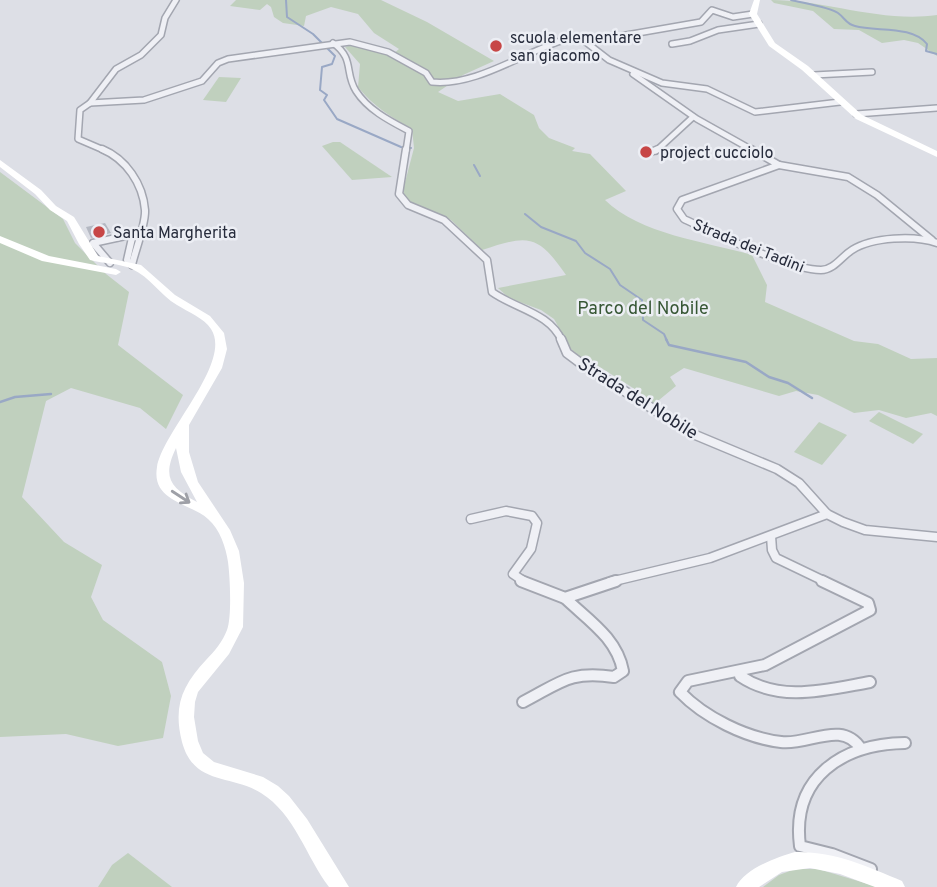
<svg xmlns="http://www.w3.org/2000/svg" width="937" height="887" font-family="Overpass,sans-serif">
  <rect width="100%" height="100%" fill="#dddfe6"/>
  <g fill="#c0d0be">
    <path d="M236 0H381L427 22 494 61 463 75 438 92 458 101 500 94 534 115 539 128 549 138 575 148 572 151 590 154 626 191 605 200C639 234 707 242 752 255L767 285 765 302 854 341 878 344 911 359 937 358V416L931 413 906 418 879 410 854 413 818 395 796 391 779 396 684 368 670 377 676 386 653 405 642 398 641 393 595 364 591 366 582 359 570 348 554 319 541 310 509 298 498 288 566 275C537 233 528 235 482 250L451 220 410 203 405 198 403 190 414 148 412 129C391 117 373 106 358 87L360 64 345 47 352 45 392 55 399 49 374 33 358 14 331 7 306 16 304 26 283 23 274 17 271 7 267 4 260 10 230 6Z"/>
    <path d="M771 0C826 0 881 23 937 15V56L918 43 904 40 882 43 859 30 834 29 813 11 774 3Z"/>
    <polygon points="219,77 241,78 226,102 203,100"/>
    <polygon points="333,142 340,142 392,177 352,180 322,146"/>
    <polygon points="0,172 63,219 75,243 106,274 129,292 118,345 183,395 166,429 140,408 71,388 46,401 22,497 64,542 102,565 91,597 103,620 162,662 171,696 163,738 118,746 66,734 0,737"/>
    <polygon points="879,412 923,434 913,444 869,421"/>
    <polygon points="819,422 847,435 822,465 794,452"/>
    <polygon points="128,853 172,887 98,887 112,865"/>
    <polygon points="795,869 818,869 878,887 763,887 779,875"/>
  </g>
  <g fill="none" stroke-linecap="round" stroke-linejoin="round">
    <g stroke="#99a8c5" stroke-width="2">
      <polyline points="286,0 287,17 313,34 335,56 332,64 322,67 320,90 327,95 324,100 337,119 401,147 411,148"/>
      <path d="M791 0C803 3 829 7 838 13 845 18 846 24 855 26 876 32 912 25 927 44L926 51 937 54"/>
      <polyline points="474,165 480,176"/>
      <polyline points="525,214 541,227 576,241 585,253 610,269 620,285 642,300 643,320 664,334 667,341"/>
    </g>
    <g stroke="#99a8c5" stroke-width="2.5">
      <polyline points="666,339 669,345 746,362 769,377 788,383 812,398"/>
      <polyline points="0,402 15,397 51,394"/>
    </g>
  </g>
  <polygon fill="#b4b8c2" points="105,223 111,233 91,238 86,227"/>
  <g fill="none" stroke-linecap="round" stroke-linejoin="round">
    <defs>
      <g id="street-far3">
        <polyline points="586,42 701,22 712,10 733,17 753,14"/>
        <path d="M333 43C355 59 344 72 356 91 368 110 390 121 409 131L406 151"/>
        <polyline points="672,44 690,41 718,30 759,24"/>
        <polyline points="633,74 697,119 754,151"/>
        <polyline points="814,75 872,72"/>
        <polyline points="90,103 116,69 141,55 161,35 165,18 176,0"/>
        <polyline points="856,114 937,108"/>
        <path d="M106 151 78 139 80 110 90 103 144 100 202 81 218 63 228 59 350 42 388 52 426 73 432 82C480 87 531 46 578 36L609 60 662 83 707 89 755 112 840 102"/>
        <polyline points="656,151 693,117"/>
      </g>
      <g id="street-far2">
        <path d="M102 149C126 159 143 184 145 210 146 224 135 251 132 265"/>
        <path d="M406 149 399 194 408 205 444 220 487 260 492 292C516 309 550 313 562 341"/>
        <path d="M751 149 779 165 682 200 677 209 684 219C714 233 790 270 821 270 834 270 842 256 852 250 872 237 915 235 937 243"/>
        <polyline points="649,153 658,149"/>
        <polyline points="779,165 848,177 877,195 932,240"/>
        <polyline points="110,263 93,243 130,235 132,238 127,260 132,265"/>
      </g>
      <g id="street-far1">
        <polyline points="561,339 567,353 583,365 693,434 777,469 799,483 827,514 843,522 865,530 937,537"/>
        <polyline points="471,519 506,511 532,516 537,523 531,549 513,574 525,582"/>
        <polyline points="771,536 772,550 776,558 826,582"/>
        <polyline points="610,582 710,558 827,514"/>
      </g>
      <g id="street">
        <polyline points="521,581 565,598 616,581"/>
        <path d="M822 581 868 603 870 610 765 665 688 681 680 692C704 717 746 738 781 742 808 746 842 719 861 749"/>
        <path d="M740 672V676C780 703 825 690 870 682"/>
        <path d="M523 702C560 683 570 670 614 677L623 671C617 638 588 620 565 598"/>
        <path d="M871 869 832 854 800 846C791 777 843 744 905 743"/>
      </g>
    </defs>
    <use href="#street-far3" stroke="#a3a6b0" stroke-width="8"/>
    <use href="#street-far2" stroke="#a3a6b0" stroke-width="9"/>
    <use href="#street-far1" stroke="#a3a6b0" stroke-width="11"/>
    <use href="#street" stroke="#a3a6b0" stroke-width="14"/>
    <use href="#street-far3" stroke="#eff0f5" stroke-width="5"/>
    <use href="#street-far2" stroke="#eff0f5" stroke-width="6"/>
    <use href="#street-far1" stroke="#eff0f5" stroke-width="8"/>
    <use href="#street" stroke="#eff0f5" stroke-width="10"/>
    <g fill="#fff" fill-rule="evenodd">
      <polygon points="754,0 760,0 757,14 775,43 808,66 862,115 937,151 937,157 856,119 802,70 769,46 749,14"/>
      <path d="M0 160 41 190 56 206 74 217 98 256 141 265 175 295 210 316 224 333 227 349 222 368 189 425V452L198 482 230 530 239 551 244 583 243 627 229 654 198 692 195 702 194 717 198 741 203 753 214 762 263 777 278 786 289 796 307 819 349 887H329C306 857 295 814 261 793 231 774 194 786 182 742 173 706 182 686 206 660 214 652 223 641 227 630 232 617 230 576 228 562 226 548 220 529 208 519 191 503 151 502 157 467 163 431 233 362 211 329 204 318 188 312 177 305 160 295 150 277 132 269 119 263 104 264 90 260L79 244 67 221 50 210 35 194 0 167ZM176 448 181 472 197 502C170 488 162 477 176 448Z"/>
      <polygon points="0,236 49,256 116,269 121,272 116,275 42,261 0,243"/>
      <path d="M795 852C833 851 867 866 902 881L905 887H875L840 874 810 868 782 872 759 887H736C744 869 777 857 795 852Z"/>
    </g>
  </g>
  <defs><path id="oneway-shaft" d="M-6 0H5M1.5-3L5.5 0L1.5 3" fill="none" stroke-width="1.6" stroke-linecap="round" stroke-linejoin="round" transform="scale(1.75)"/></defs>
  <use stroke="#9ea0a7" href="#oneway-shaft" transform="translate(181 497) rotate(33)"/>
  <g fill="#c74646" stroke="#eceef4" stroke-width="2.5">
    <circle cx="496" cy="46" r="7"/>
    <circle cx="646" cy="152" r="7"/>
    <circle cx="99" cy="232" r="7"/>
  </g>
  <g text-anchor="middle" stroke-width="5" stroke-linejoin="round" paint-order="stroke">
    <g font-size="16" fill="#272c3c" stroke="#eceef4" text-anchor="start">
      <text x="510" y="43">scuola elementare<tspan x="510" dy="18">san giacomo</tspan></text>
      <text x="660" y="158">project cucciolo</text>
      <text x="113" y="238">Santa Margherita</text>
    </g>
    <g font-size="16" fill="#272c3c" stroke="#eceef4">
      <text transform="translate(749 245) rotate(22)" y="6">Strada dei Tadini</text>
    </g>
    <g font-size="18" fill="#375735" stroke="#eceef4">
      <text x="643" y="314">Parco del Nobile</text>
    </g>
    <g font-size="18" fill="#272c3c" stroke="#eceef4">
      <text transform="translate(638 398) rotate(32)" y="6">Strada del Nobile</text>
    </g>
  </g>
</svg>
